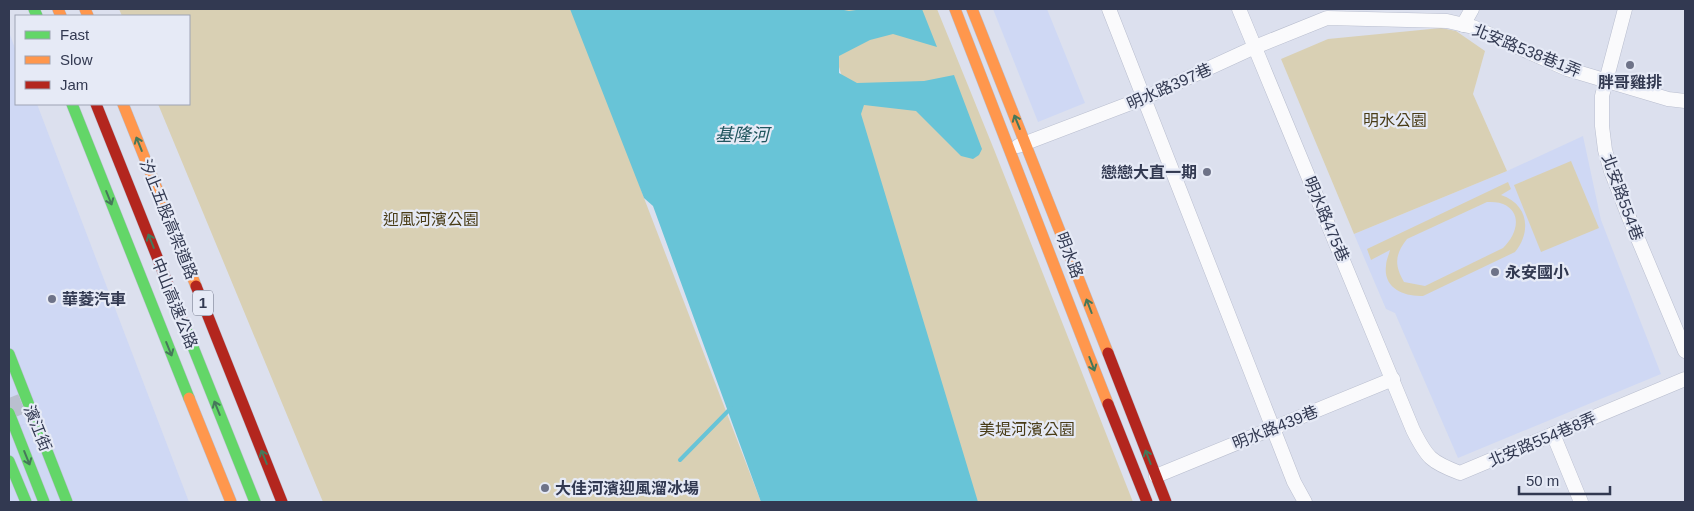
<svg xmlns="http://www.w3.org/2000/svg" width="1694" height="511" font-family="Helvetica,'Noto Sans TC',sans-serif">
  <rect width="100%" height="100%" fill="#dce0ee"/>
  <g fill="#cfd8f4">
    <polygon points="993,9 1047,9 1085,103 1038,122"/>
    <polygon points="9,32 16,51 16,104 37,104 189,502 9,502"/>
    <polygon points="1583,136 1601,220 1661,374 1458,458 1395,313 1386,309 1354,234 1507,171"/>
  </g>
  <g fill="#d9d0b4" fill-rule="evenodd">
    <polygon points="119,9 577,9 644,198 761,502 323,502 158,104 189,104 189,16 122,16"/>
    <polygon points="821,9 937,9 995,152 1133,502 974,502"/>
    <polygon points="1441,28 1456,31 1485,51 1473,94 1507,171 1354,234 1281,59 1328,39"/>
    <polygon points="1571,161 1599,228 1541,252 1514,185"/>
    <path d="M1508 182 1511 189 1501 195C1528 204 1532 231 1515 252L1423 296C1404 297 1383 288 1386 266 1386 260 1389 255 1390 250L1371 260 1367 249ZM1487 202C1492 202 1498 202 1503 204 1524 213 1516 236 1503 248L1425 286 1404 282C1394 265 1395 254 1407 239Z"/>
  </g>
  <polygon fill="#68c4d7" points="570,9 839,9 849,11 863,9 922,9 937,47 893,34 870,40 839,56 839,73 857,83 924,81 954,75 982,149 979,155 973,159 961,156 916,111 864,105 861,114 978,502 761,502 653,206 644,198"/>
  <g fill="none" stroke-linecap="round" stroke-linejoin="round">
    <polyline stroke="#68c4d7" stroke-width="4" points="680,460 731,408"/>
    <polyline stroke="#babfcf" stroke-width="20" stroke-dasharray="20 10" stroke-linecap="butt" points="9,398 20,426"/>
    <defs>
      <g id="street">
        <polyline points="1109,9 1294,482 1305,502"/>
        <path d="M1239 9 1413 430C1427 458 1431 462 1460 473L1685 379"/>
        <polyline points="1625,9 1602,96 1602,126 1605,150 1611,171 1628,215 1685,351"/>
        <polyline points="1463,25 1472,9"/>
        <polyline points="1018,146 1144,98 1255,47 1327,18 1447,21 1473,27 1567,69 1668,99 1685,101"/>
        <polyline points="1553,434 1581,502"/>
        <polyline points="1156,476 1393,379"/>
      </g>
      <g id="fast">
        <polyline points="34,9 37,16"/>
        <polyline points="72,104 189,398"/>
        <polyline points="183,322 255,502"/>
        <polyline points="9,354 67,502"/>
        <polyline points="9,413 44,502"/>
        <polyline points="9,461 26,502"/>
      </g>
      <g id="slow">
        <polyline points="58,9 61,16"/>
        <polyline points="85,9 88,16"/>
        <path d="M955 9C1007 141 1056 273 1108 404"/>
        <polyline points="972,9 1108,353"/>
        <polyline points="123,104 196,286"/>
        <polyline points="189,398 231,502"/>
      </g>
      <g id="jam">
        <polyline points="96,104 183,322"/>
        <polyline points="196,286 282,502"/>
        <polyline points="1108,353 1166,502"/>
        <polyline points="1108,404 1147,502"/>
      </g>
    </defs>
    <use href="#street" stroke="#b9becf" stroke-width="15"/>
    <use href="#fast" stroke="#b9becf" stroke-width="12"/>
    <use href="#slow" stroke="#b9becf" stroke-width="12"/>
    <use href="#jam" stroke="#b9becf" stroke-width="12"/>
    <use href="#street" stroke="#fafafc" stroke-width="14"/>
    <use href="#fast" stroke="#63d668" stroke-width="11"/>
    <use href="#slow" stroke="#ff974d" stroke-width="11"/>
    <use href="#jam" stroke="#b3261e" stroke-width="11"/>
  </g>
  <defs><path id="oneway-shaft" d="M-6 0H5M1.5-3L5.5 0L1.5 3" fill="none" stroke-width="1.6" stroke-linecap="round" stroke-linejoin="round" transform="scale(1.25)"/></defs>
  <g stroke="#46785a">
    <use href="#oneway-shaft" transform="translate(1017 122) rotate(-112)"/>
    <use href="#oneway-shaft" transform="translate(139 144) rotate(-112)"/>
    <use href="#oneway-shaft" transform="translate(109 198) rotate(68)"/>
    <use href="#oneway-shaft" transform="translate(151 241) rotate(-112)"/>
    <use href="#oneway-shaft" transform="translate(1089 306) rotate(-111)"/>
    <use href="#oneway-shaft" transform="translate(169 349) rotate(68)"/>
    <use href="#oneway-shaft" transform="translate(1092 364) rotate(69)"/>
    <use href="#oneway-shaft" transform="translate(217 408) rotate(-112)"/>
    <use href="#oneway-shaft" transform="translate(264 457) rotate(-112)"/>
    <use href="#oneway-shaft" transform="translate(1148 457) rotate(-111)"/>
    <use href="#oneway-shaft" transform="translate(27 458) rotate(68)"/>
  </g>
  <g fill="#6e7388" stroke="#e6eaf6" stroke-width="2">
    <circle cx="1630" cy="65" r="5"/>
    <circle cx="1207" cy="172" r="5"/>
    <circle cx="1495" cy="272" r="5"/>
    <circle cx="52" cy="299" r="5"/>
    <circle cx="545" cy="488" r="5"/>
  </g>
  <g text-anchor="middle" stroke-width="4.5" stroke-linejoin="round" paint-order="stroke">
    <rect fill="#e6eaf6" stroke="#686e82" stroke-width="1" x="193" y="290.5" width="20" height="25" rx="4"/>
    <g font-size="15" font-weight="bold" fill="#323951">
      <text x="203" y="308">1</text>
    </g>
    <g font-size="16" fill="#323951" stroke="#e6eaf6">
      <text transform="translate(1527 50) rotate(22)" y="6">北安路538巷1弄</text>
      <text transform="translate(1169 86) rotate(-24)" y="6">明水路397巷</text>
      <text transform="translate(1623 197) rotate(70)" y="6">北安路554巷</text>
      <text transform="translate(169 219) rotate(68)" y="6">汐止五股高架道路</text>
      <text transform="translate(1327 219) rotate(67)" y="6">明水路475巷</text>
      <text transform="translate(1070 255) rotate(69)" y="6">明水路</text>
      <text transform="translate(175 303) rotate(68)" y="6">中山高速公路</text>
      <text transform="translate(1275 427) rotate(-22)" y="6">明水路439巷</text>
      <text transform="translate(38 428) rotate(68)" y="6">濱江街</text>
      <text transform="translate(1542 439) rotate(-23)" y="6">北安路554巷8弄</text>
    </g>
    <g font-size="16" font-weight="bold" fill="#323951" stroke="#e6eaf6" text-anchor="start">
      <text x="1630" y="88" text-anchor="middle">胖哥雞排</text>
      <text x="1197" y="178" text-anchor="end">戀戀大直一期</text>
      <text x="1505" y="278">永安國小</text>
      <text x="62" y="305">華菱汽車</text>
      <text x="555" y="494">大佳河濱迎風溜冰場</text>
    </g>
    <g font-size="16" fill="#493c17" stroke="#e6eaf6">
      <text x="1395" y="126">明水公園</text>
      <text x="431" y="225">迎風河濱公園</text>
      <text x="1027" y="435">美堤河濱公園</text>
    </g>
    <g font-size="18" font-style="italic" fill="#21555e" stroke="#e6eaf6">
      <text x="742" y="141">基隆河</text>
    </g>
  </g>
  <rect width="1694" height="511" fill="none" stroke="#323951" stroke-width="20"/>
  <rect x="15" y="15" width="175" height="90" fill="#e6eaf6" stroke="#9ea3b4"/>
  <rect x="25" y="31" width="25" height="8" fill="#63d668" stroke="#9ea3b4"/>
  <text x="60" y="40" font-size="15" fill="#323951">Fast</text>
  <rect x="25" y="56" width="25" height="8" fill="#ff974d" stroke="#9ea3b4"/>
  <text x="60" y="65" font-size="15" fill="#323951">Slow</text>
  <rect x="25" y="81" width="25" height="8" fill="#b3261e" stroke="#9ea3b4"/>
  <text x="60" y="90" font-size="15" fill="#323951">Jam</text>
  <path d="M1519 486v8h91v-8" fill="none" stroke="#323951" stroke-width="2.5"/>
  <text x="1526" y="486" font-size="15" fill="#323951" stroke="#e6eaf6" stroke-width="4" paint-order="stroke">50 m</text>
</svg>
